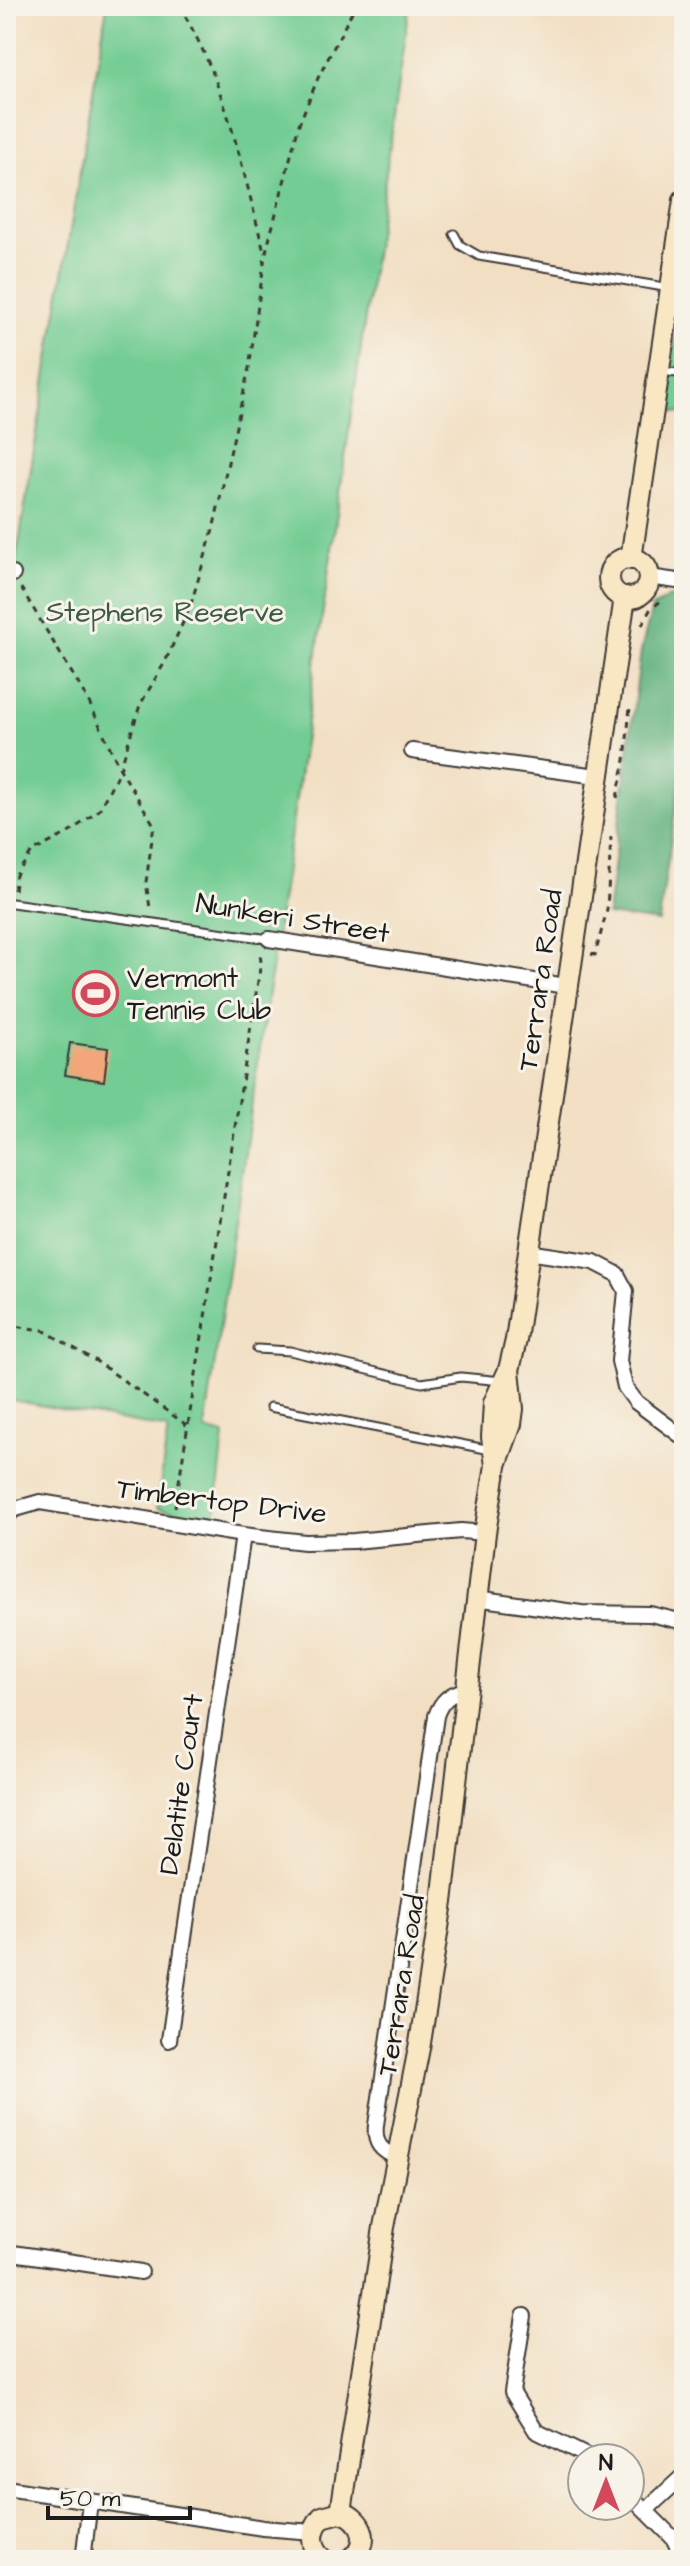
<svg xmlns="http://www.w3.org/2000/svg" width="690" height="2566" font-family="'Architects Daughter',sans-serif">
  <rect width="100%" height="100%" fill="#f7f3e8"/>
  <filter id="ink" filterUnits="userSpaceOnUse"><feTurbulence type="fractalNoise" baseFrequency=".0125" numOctaves="2"/><feDisplacementMap in="SourceGraphic" scale="16" xChannelSelector="R" yChannelSelector="G"/><feConvolveMatrix kernelMatrix="1 2 1 2 8 2 1 2 1" color-interpolation-filters="sRGB"/></filter>
  <filter id="wash" filterUnits="userSpaceOnUse"><feTurbulence type="fractalNoise" baseFrequency=".006" numOctaves="4" result="noise"/><feDisplacementMap in="SourceGraphic" scale="32" xChannelSelector="R" yChannelSelector="G"/><feGaussianBlur stdDeviation="1.8" result="paint"/><feColorMatrix in="noise" values="0 0 0 0 0 0 0 0 0 0 0 0 0 0 0 0 0 1.4 0 .05"/><feComposite in="paint" operator="in"/></filter>
  <g filter="url(#wash)">
    <rect width="100%" height="100%" fill="#f2dfc3"/>
    <g fill="#72cc93" stroke="#477458" stroke-width="2">
      <polygon points="107,6 410,6 205,1430 224,1435 215,1521 157,1508 168,1429 6,1399 6,621"/>
      <polygon points="684,279 684,413 664,410"/>
    </g>
    <polygon fill="#5db07d" stroke="#3c664c" stroke-width="2" points="669,597 684,599 684,751 659,922 607,915 641,651 652,608"/>
    <g id="blocks">
      <polygon fill="#f2a679" points="70,1043 108,1048 104,1081 65,1075"/>
    </g>
  </g>
  <g filter="url(#ink)">
    <use href="#blocks" fill-opacity="0" stroke="#3c3935" stroke-width="2"/>
    <g fill="none" stroke-linecap="round" stroke-linejoin="round">
      <defs>
        <g id="lane">
          <polyline points="454,234 460,245 479,256 670,288"/>
          <polyline points="662,371 684,374"/>
          <polyline points="12,903 269,939"/>
          <polyline points="257,1349 290,1351 422,1383 461,1377 502,1381"/>
          <polyline points="270,1407 491,1450"/>
        </g>
        <g id="street">
          <polyline points="6,573 13,574"/>
          <polyline points="649,577 684,582"/>
          <polyline points="412,751 597,776"/>
          <polyline points="269,939 566,986"/>
          <polyline points="528,1252 594,1262 617,1274 626,1291 619,1361 625,1387 636,1402 684,1438"/>
          <polyline points="6,1520 12,1510 40,1502 243,1535 305,1542 354,1541 461,1531 485,1533"/>
          <polyline points="476,1598 581,1613 650,1614 684,1622"/>
          <polyline points="169,2040 243,1535"/>
          <path d="M398 2158C381 2151 374 2144 376 2125L436 1716C441 1701 449 1694 465 1690"/>
          <polyline points="6,2252 141,2272"/>
          <polyline points="524,2316 512,2392 536,2431 591,2458"/>
          <polyline points="6,2488 263,2528 313,2532"/>
          <polyline points="630,2495 673,2538 684,2559"/>
          <polyline points="646,2510 684,2475"/>
          <polyline points="83,2560 90,2502"/>
        </g>
        <g id="secondary">
          <circle cx="629" cy="578" r="20"/>
          <polyline points="631,559 684,200"/>
          <polyline points="496,1465 492,1437 494,1403 509,1370 516,1340 625,597"/>
          <polyline points="341,2512 384,2227 420,2043 442,1902 485,1533 496,1465 511,1424 513,1409 509,1370"/>
          <path d="M326 2560C309 2548 310 2531 322 2517L341 2512C364 2519 372 2545 350 2560"/>
        </g>
      </defs>
      <use href="#lane" stroke="#3c3935" stroke-width="11"/>
      <use href="#street" stroke="#3c3935" stroke-width="18"/>
      <use href="#secondary" stroke="#3c3935" stroke-width="24"/>
      <g stroke="#3c3935" stroke-width="3" stroke-dasharray="6 6" stroke-linecap="butt">
        <path d="M179 6C226 82 242 167 264 252"/>
        <polyline points="21,588 88,700 120,769 154,825 146,882 150,908"/>
        <polyline points="642,625 650,610 663,599"/>
        <polyline points="617,798 625,760 630,707"/>
        <polyline points="14,890 16,875 32,852 70,832 99,810 120,769 140,705 165,662 190,607 213,530 249,368 265,256 299,124 318,78 355,6"/>
        <polyline points="591,954 595,955 607,910 611,837"/>
        <polyline points="6,1325 43,1330 96,1361 188,1426"/>
        <polyline points="175,1507 261,962 260,953"/>
      </g>
      <use href="#lane" stroke="#fff" stroke-width="7"/>
      <use href="#street" stroke="#fff" stroke-width="14"/>
      <use href="#secondary" stroke="#f9e7c3" stroke-width="20"/>
    </g>
  </g>
  <defs>
    <symbol id="stadium-ring" viewBox="-11 -11 22 22"><circle r="9.5" fill="#f7f3e8" stroke="#d1495b" stroke-width="1.5"/><path d="M0-5a6.5 5 0 1 0 0 10a6.5 5 0 1 0 0-10ZM-3.5-1.8h7v3.6h-7Z" fill="#d1495b"/></symbol>
  </defs>
  <g fill-rule="evenodd">
    <use href="#stadium-ring" x="70" y="968" width="51" height="51"/>
  </g>
  <g text-anchor="middle" stroke-width="6" stroke-linejoin="round" paint-order="stroke">
    <g font-size="28" fill="#3a5a46" stroke="#f7f3e8">
      <text x="165" y="621">Stephens Reserve</text>
    </g>
    <g font-size="28" fill="#1c1c1c" stroke="#f7f3e8">
      <text transform="translate(293 917) rotate(9)" y="10">Nunkeri Street</text>
      <text transform="translate(539 980) rotate(-82)" y="10">Terrara Road</text>
      <text transform="translate(222 1500) rotate(7)" y="10">Timbertop Drive</text>
      <text transform="translate(180 1784) rotate(-82)" y="10">Delatite Court</text>
      <text transform="translate(400 1985) rotate(-81)" y="10">Terrara Road</text>
    </g>
    <g font-size="28" fill="#1c1c1c" stroke="#f7f3e8" text-anchor="start">
      <text x="127" y="987">Vermont<tspan x="127" dy="32">Tennis Club</tspan></text>
    </g>
  </g>
  <rect width="690" height="2566" fill="none" stroke="#f7f3e8" stroke-width="32"/>
  <g transform="translate(606 2482)"><circle r="38" fill="#f7f3e8" stroke="#9f9d96" stroke-width="2"/>
  <path d="M0-6L14 30L0 20L-14 30Z" fill="#d1495b"/>
  <text y="-12" font-size="22" font-weight="bold" text-anchor="middle" fill="#1c1c1c">N</text>
  </g>
  <path d="M48 2506v12h142v-12" fill="none" stroke="#1c1c1c" stroke-width="4"/>
  <text x="60" y="2506" font-size="24" fill="#1c1c1c" stroke="#f7f3e8" stroke-width="6" paint-order="stroke">50 m</text>
</svg>
